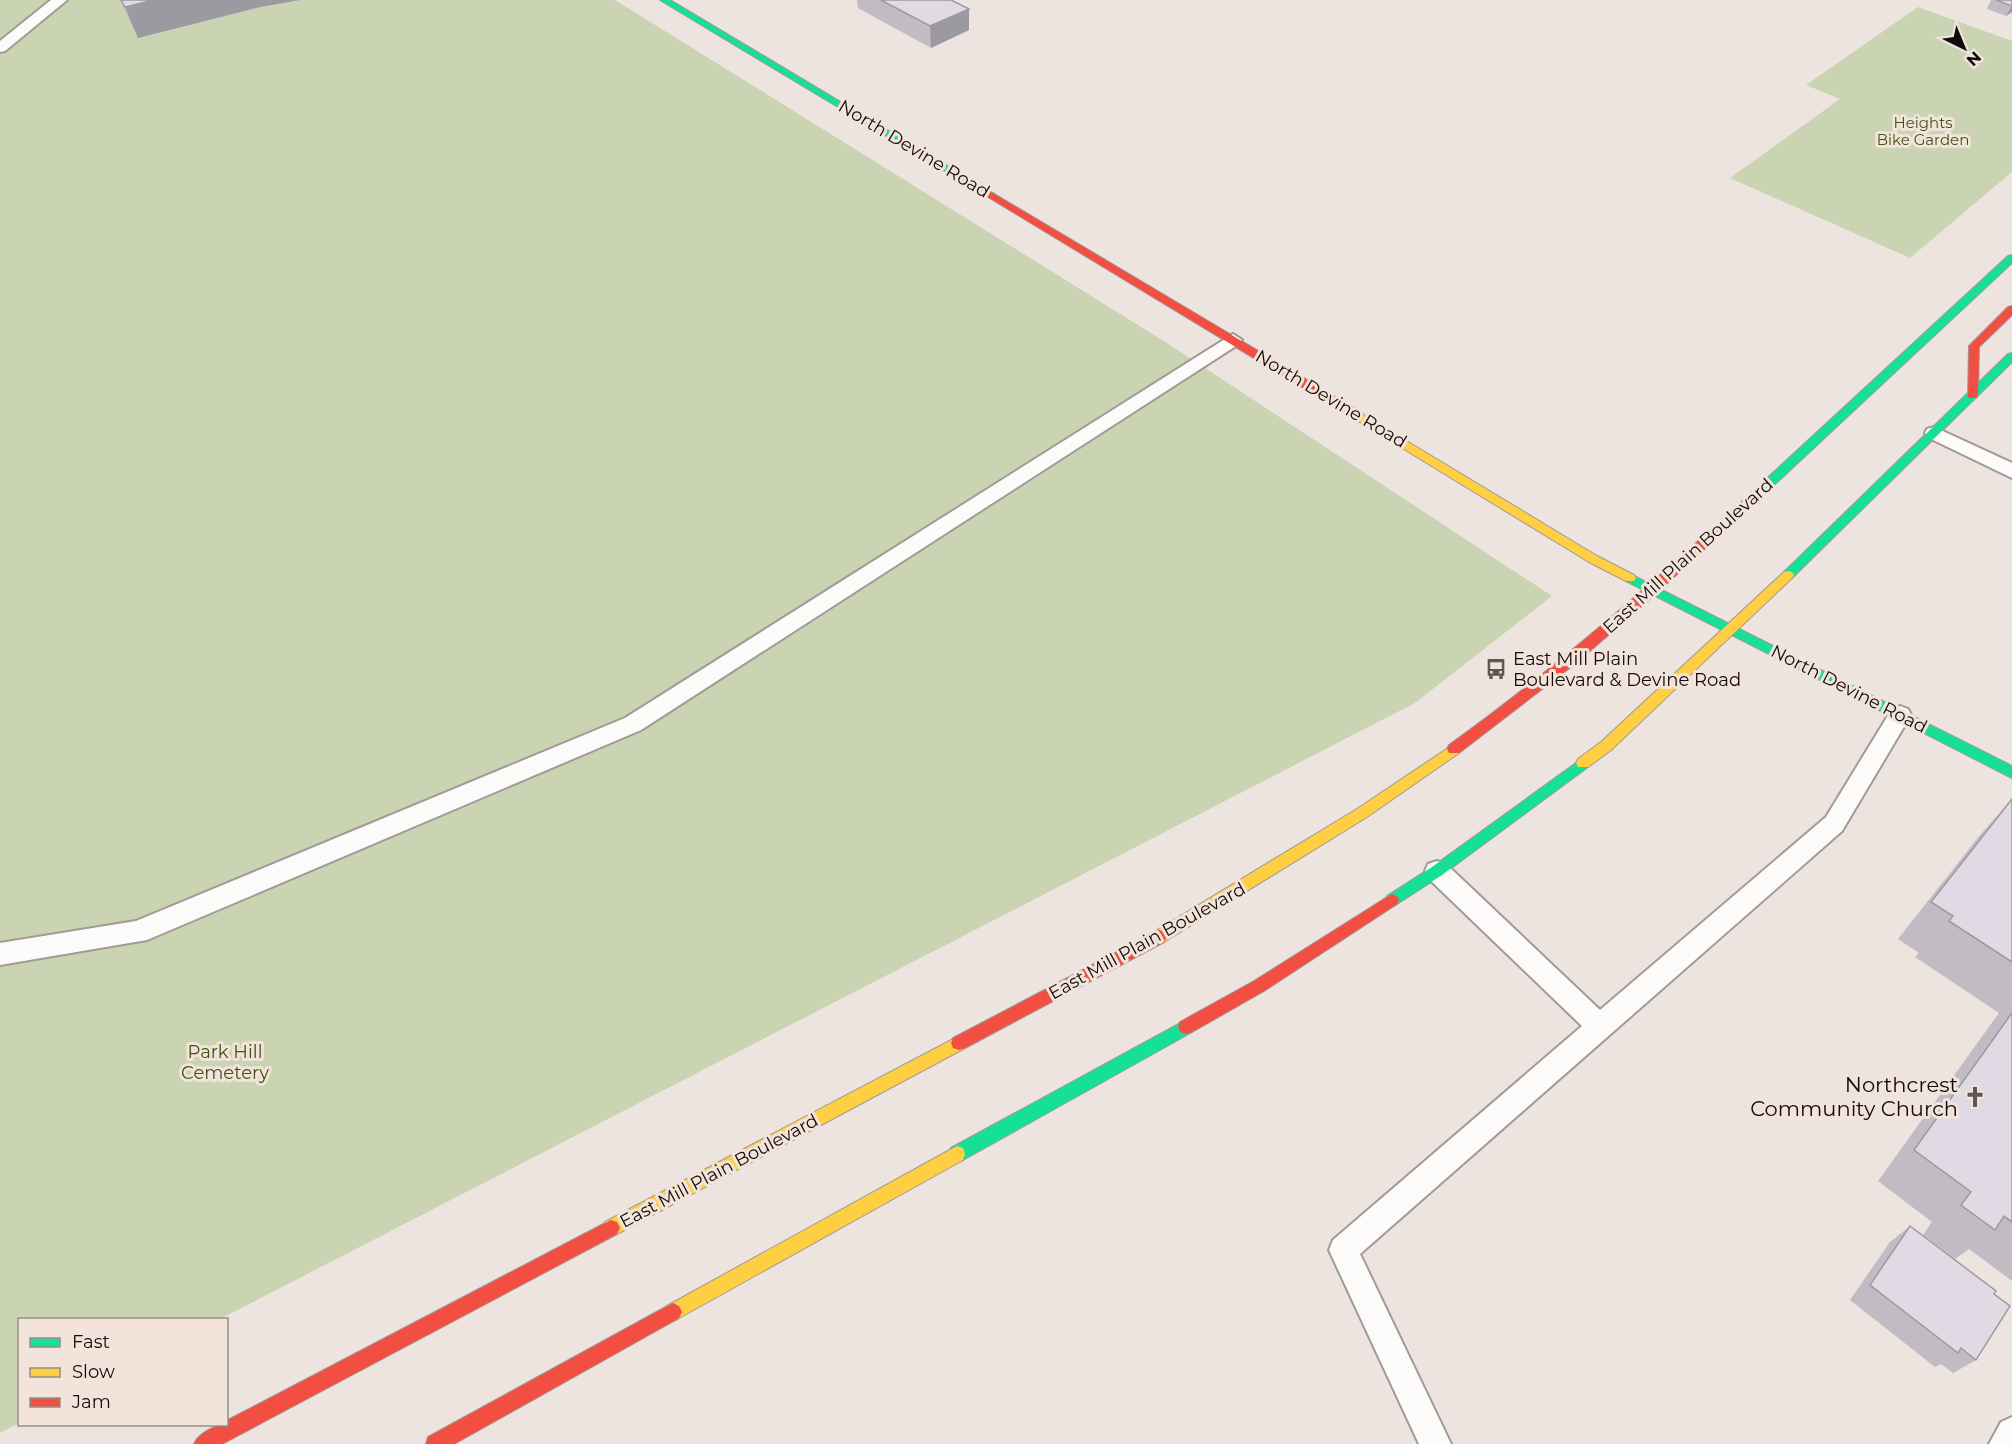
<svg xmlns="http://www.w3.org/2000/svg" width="2012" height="1444" font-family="Montserrat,sans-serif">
  <rect width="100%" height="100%" fill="#ede4e0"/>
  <g fill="#cbd4b2">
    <polygon points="0,0 615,0 1167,343 1552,596 1415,703 220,1319 20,1320 19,1423 0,1433"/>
    <polygon points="1918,7 2012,41 2012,172 1910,258 1730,178 1840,99 1806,85"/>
  </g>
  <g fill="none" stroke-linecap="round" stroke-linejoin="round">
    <defs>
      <g id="lane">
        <polygon points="51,0 67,0 5,51 0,52 0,41"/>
        <polygon points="1233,334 1242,340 1239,344 641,730 147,940 0,965 0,943 136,921 625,718"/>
        <polygon points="1934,427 2012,463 2012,478 1927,437 1925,433 1927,429"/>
        <polygon points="1900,706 1908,709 1911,715 1842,831 1360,1254 1451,1444 1419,1444 1329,1250 1333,1240 1582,1026 1428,878 1425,871 1428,864 1437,861 1446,864 1600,1010 1826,817 1892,709"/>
        <polygon points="2012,1417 2012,1444 1989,1444 2001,1422"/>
      </g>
      <g id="fast">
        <polygon points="660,0 670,0 996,195 988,197"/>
        <polygon points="2012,255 2012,263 1759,499 1751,499 1749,496 1751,493 2008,256"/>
        <polygon points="2012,353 2012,362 1792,578 1784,578 1782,575 1784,572 2008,354"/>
        <polygon points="1630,574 2012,766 2012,778 1626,581 1624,578"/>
        <polygon points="1583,758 1588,759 1590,763 1588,767 1442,875 1397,904 1392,906 1387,904 1385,900 1387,896 1432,867"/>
        <polygon points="1186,1020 1192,1022 1194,1027 1192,1032 963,1160 957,1162 951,1160 949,1154 951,1148"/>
      </g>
      <g id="slow">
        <polygon points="1357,411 1597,556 1634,575 1636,578 1634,581 1626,581 1589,562 1353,418 1353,412"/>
        <polygon points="1788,571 1792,572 1794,575 1792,578 1611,750 1588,767 1578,767 1576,763 1578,759 1601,742 1784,572"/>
        <polygon points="1454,744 1459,745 1461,749 1459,753 1367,817 1164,942 1159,944 1154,942 1151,937 1154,932 1357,809"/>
        <polygon points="959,1036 965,1038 967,1043 965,1048 617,1234 611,1236 605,1234 602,1228 605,1222"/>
        <polygon points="957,1146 963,1148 965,1154 963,1160 679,1318 673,1321 667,1318 664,1312 667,1306"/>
      </g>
      <g id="jam">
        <polygon points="991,192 1361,412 1363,415 1361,418 1353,418 988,197 988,193"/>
        <polygon points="2012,306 2012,315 1979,347 1978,395 1976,398 1968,398 1969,346 2008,307"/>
        <path d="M1755 492 1759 493 1761 496 1759 499 1650 599 1576 663 1459 753H1449L1447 749 1449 745C1556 668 1654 582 1751 493Z"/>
        <polygon points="1392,894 1397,896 1399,900 1397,904 1264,991 1192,1032 1186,1034 1180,1032 1178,1027 1180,1022 1254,981"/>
        <polygon points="1159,930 1164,932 1167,937 1164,942 965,1048 959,1050 953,1048 951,1043 953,1038"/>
        <path d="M611 1220 617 1222 620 1228 617 1234 222 1444H194C198 1434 215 1425 226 1424V1421Z"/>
        <polygon points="673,1303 679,1306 682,1312 679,1318 454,1444 426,1444 428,1437"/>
      </g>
    </defs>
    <use href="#lane" stroke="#a19a97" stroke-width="4"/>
    <use href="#fast" stroke="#a19a97" stroke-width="2"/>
    <use href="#slow" stroke="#a19a97" stroke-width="2"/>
    <use href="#jam" stroke="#a19a97" stroke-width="2"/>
    <use href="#lane" fill="#fcfbfa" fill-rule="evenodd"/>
    <use href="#fast" fill="#16e098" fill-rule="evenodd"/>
    <use href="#slow" fill="#ffcf43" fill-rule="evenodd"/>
    <use href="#jam" fill="#f24e42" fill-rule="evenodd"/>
  </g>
  <g fill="#c1bbc4">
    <polygon points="120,0 300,0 260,7 138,38"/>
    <polygon points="857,0 951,0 969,9 969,30 931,48 858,8"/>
    <polygon points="1991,0 2012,0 2012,12 2006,16 1987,9"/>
    <polygon points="2012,799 2012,1281 1969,1249 1955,1259 1923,1235 1932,1222 1878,1181 1999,1013 1915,957 1919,953 1898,939 1980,835"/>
    <polygon points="1910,1226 1994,1294 1976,1360 1953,1373 1941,1364 1935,1367 1850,1300 1890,1242"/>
  </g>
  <g fill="#9d99a0">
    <polygon points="154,0 300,0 260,7 138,38 125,7"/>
    <polygon points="2012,6 2012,12 2006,16"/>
    <polygon points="969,9 969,30 931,48 930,26"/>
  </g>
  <g fill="#e0dae4" stroke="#9d99a0" stroke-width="1.5">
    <polygon points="121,0 154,0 125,7"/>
    <polygon points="881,0 951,0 969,9 930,26"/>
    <polygon points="1996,0 2012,0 2012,6"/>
    <polygon points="2012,799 2012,962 1949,921 1953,916 1931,902"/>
    <polygon points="2012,1013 2012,1222 2004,1216 1995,1230 1961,1205 1971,1192 1914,1150"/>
    <polygon points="1910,1226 1996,1291 1994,1294 2010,1306 1976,1360 1961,1348 1958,1353 1870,1285"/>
  </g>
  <defs>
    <symbol id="bus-bare" viewBox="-9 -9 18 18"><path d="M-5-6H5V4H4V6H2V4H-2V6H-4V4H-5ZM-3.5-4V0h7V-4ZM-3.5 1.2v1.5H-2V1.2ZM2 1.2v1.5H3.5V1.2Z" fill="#5e5854" stroke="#f2e3db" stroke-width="2.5" paint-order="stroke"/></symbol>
    <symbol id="church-bare" viewBox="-9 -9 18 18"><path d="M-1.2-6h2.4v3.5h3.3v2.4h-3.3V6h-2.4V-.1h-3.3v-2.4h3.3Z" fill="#5e5854" stroke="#f2e3db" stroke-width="2.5" paint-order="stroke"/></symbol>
  </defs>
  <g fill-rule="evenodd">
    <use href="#bus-bare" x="1481" y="654" width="30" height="30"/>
    <use href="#church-bare" x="1960" y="1082" width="30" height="30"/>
  </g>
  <g text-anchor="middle" stroke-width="6" stroke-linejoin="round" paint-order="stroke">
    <g font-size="15" fill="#3f5313" stroke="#f2e3db">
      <text x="1923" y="128">Heights<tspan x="1923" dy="17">Bike Garden</tspan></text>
    </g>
    <g font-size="18" fill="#110c09" stroke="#f2e3db">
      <text transform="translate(914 149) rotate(31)" y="6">North Devine Road</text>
      <text transform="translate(1331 399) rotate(31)" y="6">North Devine Road</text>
      <text transform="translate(1688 556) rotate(-42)" y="6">East Mill Plain Boulevard</text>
      <text transform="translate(1849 689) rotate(27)" y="6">North Devine Road</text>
      <text transform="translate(1147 941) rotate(-29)" y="6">East Mill Plain Boulevard</text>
      <text transform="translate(719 1171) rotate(-28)" y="6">East Mill Plain Boulevard</text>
    </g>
    <g font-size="18" fill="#110c09" stroke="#f2e3db" text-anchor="start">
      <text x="1513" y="665">East Mill Plain<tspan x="1513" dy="21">Boulevard &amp; Devine Road</tspan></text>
    </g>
    <g font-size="18" fill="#3f5313" stroke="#f2e3db">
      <text x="225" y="1058">Park Hill<tspan x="225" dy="21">Cemetery</tspan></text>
    </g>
    <g font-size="21" fill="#110c09" stroke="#f2e3db" text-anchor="end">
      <text x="1958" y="1092">Northcrest<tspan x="1958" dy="24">Community Church</tspan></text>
    </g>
  </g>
  <rect x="18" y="1318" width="210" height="108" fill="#f2e3db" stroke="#988d87" stroke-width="1.5"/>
  <rect x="30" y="1338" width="30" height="9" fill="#16e098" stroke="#988d87" stroke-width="1.5"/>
  <text x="72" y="1348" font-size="18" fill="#110c09">Fast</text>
  <rect x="30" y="1368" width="30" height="9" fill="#ffcf43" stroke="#988d87" stroke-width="1.5"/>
  <text x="72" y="1378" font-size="18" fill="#110c09">Slow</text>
  <rect x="30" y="1398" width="30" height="9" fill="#f24e42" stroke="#988d87" stroke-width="1.5"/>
  <text x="72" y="1408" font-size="18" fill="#110c09">Jam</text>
  <g transform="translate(1964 48) rotate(137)" stroke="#f2e3db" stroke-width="4.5" paint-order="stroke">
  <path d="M0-4.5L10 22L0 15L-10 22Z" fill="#110c09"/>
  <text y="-9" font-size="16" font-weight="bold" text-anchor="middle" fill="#110c09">N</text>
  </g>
</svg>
